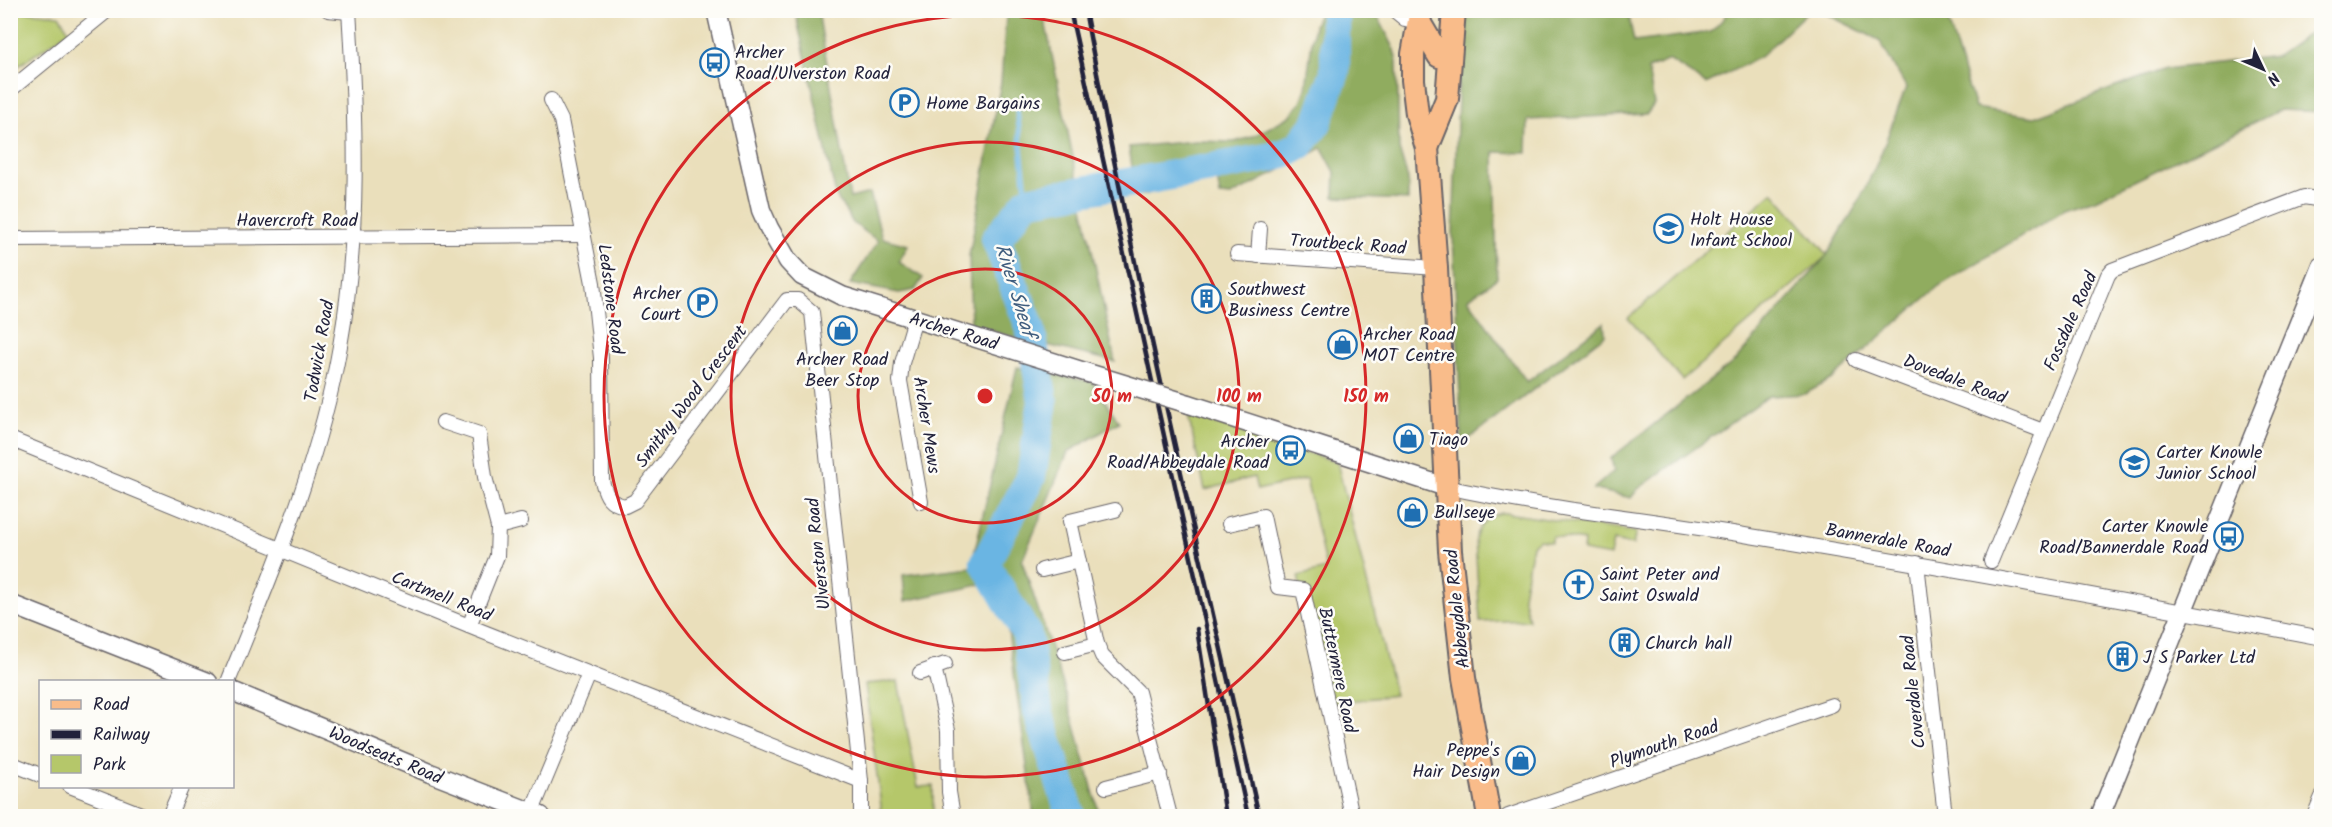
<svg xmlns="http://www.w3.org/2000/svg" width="2332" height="827" font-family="Kalam,sans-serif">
  <rect width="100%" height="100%" fill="#fdfcf7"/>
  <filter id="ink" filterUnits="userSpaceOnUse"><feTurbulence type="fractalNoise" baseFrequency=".0167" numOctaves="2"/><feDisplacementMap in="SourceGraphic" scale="12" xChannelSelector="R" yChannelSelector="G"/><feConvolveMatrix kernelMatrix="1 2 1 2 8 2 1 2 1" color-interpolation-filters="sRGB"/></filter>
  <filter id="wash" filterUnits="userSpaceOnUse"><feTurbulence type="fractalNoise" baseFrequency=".008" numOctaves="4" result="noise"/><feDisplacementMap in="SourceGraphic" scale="24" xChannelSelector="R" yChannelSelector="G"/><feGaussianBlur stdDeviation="1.35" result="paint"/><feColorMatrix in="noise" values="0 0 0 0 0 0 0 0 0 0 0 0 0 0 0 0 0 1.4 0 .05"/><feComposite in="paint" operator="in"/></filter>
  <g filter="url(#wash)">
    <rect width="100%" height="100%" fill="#eadfbb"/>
    <g fill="#b5c76a" stroke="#6c7452" stroke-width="1.5">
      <polygon points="11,10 59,15 69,31 11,71"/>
      <polygon points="1773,192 1828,255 1682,380 1628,318"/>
      <polygon points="1188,415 1337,462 1395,695 1327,704 1298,576 1326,569 1306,479 1257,490 1254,477 1205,490"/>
      <path d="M1501 513H1506L1636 532 1633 545 1613 541 1610 556 1583 551 1584 541 1552 536 1551 542 1539 540 1532 545 1523 596 1529 620 1480 622 1475 538C1479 525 1488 516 1501 513Z"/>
      <polygon points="898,681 918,787 933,786 933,816 878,816 881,806 865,684"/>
    </g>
    <g fill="#90ac5e" stroke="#59674c" stroke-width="1.5">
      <polygon points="795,11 818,11 850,198 870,193 882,238 908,245 899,262 923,278 915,290 899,293 850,284 878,241 853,223 836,196"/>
      <polygon points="1016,11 1043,11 1115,362 971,326 969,256 1001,82 1006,17"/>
      <path d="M1320 11H1375L1393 46 1397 62 1399 149 1408 179V200L1334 197 1335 172 1322 148 1231 196 1220 195 1213 155 1162 172C1155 183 1153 201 1136 193L1129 147 1196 141 1234 142 1252 137 1290 116 1301 102 1306 88 1314 25Z"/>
      <polygon points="1461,11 1628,11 1634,42 1711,32 1725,17 1726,11 1808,11 1760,57 1706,84 1669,60 1648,69 1654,104 1647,114 1528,120 1527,153 1494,152 1497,278 1468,299 1527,382 1604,323 1605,335 1462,444 1453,236"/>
      <polygon points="1820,11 1945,11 1975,108 2034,117 2165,69 2277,56 2321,25 2321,112 2280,110 2095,200 2064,210 1939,286 1832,379 1805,394 1769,396 1638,489 1631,498 1593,489 1614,471 1611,458 1736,360 1827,255 1858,203 1879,159 1906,87 1879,40"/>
      <polygon points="1017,367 1093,382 1119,422 1068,452 1022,561 1065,690 1100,816 1034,816 1005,609 988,583 905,601 903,575 971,567"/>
    </g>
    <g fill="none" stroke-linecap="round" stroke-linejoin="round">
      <polyline stroke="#6ab5e3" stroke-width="5" points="1016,100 1027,201"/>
      <polyline stroke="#6ab5e3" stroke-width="30" points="1071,816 1038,711 1027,635 985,563 1031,477 1043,401 1030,327 996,239 1027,201 1272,157 1286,153 1300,145 1317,123 1335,72 1335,10"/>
    </g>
  </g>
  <g filter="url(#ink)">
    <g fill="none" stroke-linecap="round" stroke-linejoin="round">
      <defs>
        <g id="minor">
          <polyline points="328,10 349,12"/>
          <polyline points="1394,10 1405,19 1419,22 1418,15"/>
          <polyline points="10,90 108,10"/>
          <path d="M551 100 561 120 593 283 601 358 602 481C606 496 609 503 625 506L635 501 787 300H798L812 312 861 781V816"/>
          <polyline points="10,239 584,235"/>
          <polyline points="1237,254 1436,268"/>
          <polyline points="1258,256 1260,229"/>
          <polyline points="915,319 902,363 900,381 921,502"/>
          <polyline points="1856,360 2043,431"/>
          <polyline points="443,422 479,434 485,477 498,527 497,556 469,626"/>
          <polyline points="10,439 476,629 861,781"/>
          <path d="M1446 487C1547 509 1649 519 1750 536 1941 567 2132 602 2322 638"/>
          <polyline points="1115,510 1070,521 1097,644 1102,656 1138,692 1170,816"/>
          <polyline points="1229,524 1263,516 1278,587 1303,590 1352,816"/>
          <polyline points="498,527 521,521"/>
          <polyline points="1991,561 2108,275 2112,270 2304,197 2322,200"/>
          <polyline points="1917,563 1945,816"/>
          <polyline points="1042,570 1079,561"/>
          <polyline points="1065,652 1097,644"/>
          <polyline points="934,667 948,730 949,792 953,816"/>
          <polyline points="920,673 945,664"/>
          <path d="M228 682C272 573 320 462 340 346 360 236 356 122 349 10"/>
          <polyline points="10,763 40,775"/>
          <polyline points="70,786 146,816"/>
          <polyline points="1106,787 1160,773"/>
          <polyline points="169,816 182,786"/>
          <polyline points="530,816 589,674"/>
          <polyline points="1508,816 1832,705"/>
          <polyline points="2314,816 2322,797"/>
        </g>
        <g id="tertiary">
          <polyline points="716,10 761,210 769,228 788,261 802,276 842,296 1088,373"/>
          <polyline points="1189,404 1446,487"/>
          <polyline points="10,604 208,682"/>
          <polyline points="232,691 430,773 541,816"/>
          <polyline points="2100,816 2322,266"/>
        </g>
        <g id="primary">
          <polyline points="1421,10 1413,54 1413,80 1417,114 1427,148 1436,268 1450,551 1464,678 1489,816"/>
          <polyline points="1419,22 1439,56"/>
          <polyline points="1427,148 1447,99 1454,10"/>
        </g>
      </defs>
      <use href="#minor" stroke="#686468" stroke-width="16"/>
      <use href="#tertiary" stroke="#686468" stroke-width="21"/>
      <use href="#primary" stroke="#686468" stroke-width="26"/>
      <use href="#minor" stroke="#fff" stroke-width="14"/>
      <use href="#tertiary" stroke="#fff" stroke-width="18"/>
      <use href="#primary" stroke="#f9bc8a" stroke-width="22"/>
      <g stroke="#22223b" stroke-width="4.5">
        <polyline points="1070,10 1248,816"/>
        <path d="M1085 10C1135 281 1198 548 1259 816"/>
        <polyline points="1197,629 1226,816"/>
      </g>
      <defs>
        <polyline id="tertiary-bridge" points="1088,373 1189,404"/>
      </defs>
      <use href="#tertiary-bridge" stroke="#686468" stroke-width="21" stroke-linecap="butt"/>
      <use href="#tertiary-bridge" stroke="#fff" stroke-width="18"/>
    </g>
  </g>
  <g fill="none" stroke="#d62828" stroke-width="3">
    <circle cx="985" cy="396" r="127"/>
    <circle cx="985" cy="396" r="254"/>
    <circle cx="985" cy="396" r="381"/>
  </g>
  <defs>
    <symbol id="bus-ring" viewBox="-11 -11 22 22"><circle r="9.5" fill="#fdfcf7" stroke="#1f6fb2" stroke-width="1.5"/><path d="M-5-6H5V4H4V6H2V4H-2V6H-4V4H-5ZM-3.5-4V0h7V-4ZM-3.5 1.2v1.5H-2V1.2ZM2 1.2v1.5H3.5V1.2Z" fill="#1f6fb2"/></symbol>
    <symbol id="parking-ring" viewBox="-11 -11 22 22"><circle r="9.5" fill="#fdfcf7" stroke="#1f6fb2" stroke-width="1.5"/><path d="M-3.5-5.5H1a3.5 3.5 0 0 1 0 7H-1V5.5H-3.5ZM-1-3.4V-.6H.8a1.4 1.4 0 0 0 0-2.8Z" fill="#1f6fb2"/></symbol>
    <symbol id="school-ring" viewBox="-11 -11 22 22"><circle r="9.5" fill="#fdfcf7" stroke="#1f6fb2" stroke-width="1.5"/><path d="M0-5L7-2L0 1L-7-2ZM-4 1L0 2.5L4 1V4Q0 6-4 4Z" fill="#1f6fb2"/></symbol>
    <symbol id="building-ring" viewBox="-11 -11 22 22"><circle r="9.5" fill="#fdfcf7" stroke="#1f6fb2" stroke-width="1.5"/><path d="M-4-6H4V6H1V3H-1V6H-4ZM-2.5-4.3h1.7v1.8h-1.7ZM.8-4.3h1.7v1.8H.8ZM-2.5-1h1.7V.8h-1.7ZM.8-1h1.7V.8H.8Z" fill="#1f6fb2"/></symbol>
    <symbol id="shop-ring" viewBox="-11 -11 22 22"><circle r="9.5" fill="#fdfcf7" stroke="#1f6fb2" stroke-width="1.5"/><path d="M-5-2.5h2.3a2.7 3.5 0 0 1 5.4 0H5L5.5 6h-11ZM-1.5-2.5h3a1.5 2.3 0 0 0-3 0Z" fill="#1f6fb2"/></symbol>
    <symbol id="church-ring" viewBox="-11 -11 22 22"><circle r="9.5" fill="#fdfcf7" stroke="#1f6fb2" stroke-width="1.5"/><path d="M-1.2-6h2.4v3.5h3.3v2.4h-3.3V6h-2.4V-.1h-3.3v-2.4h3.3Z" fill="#1f6fb2"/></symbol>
  </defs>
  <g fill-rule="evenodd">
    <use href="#bus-ring" x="698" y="46" width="33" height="33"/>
    <use href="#parking-ring" x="888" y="86" width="33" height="33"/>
    <use href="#school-ring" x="1652" y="212" width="33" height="33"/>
    <use href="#building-ring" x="1190" y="282" width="33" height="33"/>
    <use href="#parking-ring" x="686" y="286" width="33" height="33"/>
    <use href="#shop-ring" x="826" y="314" width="33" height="33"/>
    <use href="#shop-ring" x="1326" y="328" width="33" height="33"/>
    <use href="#shop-ring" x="1392" y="422" width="33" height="33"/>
    <use href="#bus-ring" x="1274" y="434" width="33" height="33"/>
    <use href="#school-ring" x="2118" y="446" width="33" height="33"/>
    <use href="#shop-ring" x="1396" y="496" width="33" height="33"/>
    <use href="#bus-ring" x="2212" y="520" width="33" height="33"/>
    <use href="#church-ring" x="1562" y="568" width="33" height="33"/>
    <use href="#building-ring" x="1608" y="626" width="33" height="33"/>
    <use href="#building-ring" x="2106" y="640" width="33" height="33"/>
    <use href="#shop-ring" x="1504" y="744" width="33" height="33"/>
  </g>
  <g text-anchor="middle" stroke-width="5" stroke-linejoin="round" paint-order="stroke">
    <g font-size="18" fill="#22223b" stroke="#fdfcf7" text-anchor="start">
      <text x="735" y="58">Archer<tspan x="735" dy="21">Road/Ulverston Road</tspan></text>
      <text x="926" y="109">Home Bargains</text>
      <text x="1690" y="225">Holt House<tspan x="1690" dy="21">Infant School</tspan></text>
      <text x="1228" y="295">Southwest<tspan x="1228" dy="21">Business Centre</tspan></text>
      <text x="681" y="299" text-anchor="end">Archer<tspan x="681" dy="21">Court</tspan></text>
      <text x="1363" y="340">Archer Road<tspan x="1363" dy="21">MOT Centre</tspan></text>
      <text x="842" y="365" text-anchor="middle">Archer Road<tspan x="842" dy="21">Beer Stop</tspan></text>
      <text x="1429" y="445">Tiago</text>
      <text x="1269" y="447" text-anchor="end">Archer<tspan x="1269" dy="21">Road/Abbeydale Road</tspan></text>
      <text x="2156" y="458">Carter Knowle<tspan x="2156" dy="21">Junior School</tspan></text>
      <text x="1434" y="518">Bullseye</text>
      <text x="2208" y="532" text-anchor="end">Carter Knowle<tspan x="2208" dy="21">Road/Bannerdale Road</tspan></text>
      <text x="1600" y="580">Saint Peter and<tspan x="1600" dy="21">Saint Oswald</tspan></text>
      <text x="1645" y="649">Church hall</text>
      <text x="2143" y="663">J S Parker Ltd</text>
      <text x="1500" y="756" text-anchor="end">Peppe's<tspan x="1500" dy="21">Hair Design</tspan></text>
    </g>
    <g font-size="18" fill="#22223b" stroke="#fdfcf7">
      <text x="297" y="226">Havercroft Road</text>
      <text transform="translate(1348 244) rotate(4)" y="6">Troutbeck Road</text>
      <text transform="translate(611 299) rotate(83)" y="6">Ledstone Road</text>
      <text transform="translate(2070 321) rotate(-66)" y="6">Fossdale Road</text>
      <text transform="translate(954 331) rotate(17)" y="6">Archer Road</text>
      <text transform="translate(319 351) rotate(-80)" y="6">Todwick Road</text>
      <text transform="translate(1955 379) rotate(21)" y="6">Dovedale Road</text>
      <text transform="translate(691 396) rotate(-53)" y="6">Smithy Wood Crescent</text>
      <text transform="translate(927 425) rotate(81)" y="6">Archer Mews</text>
      <text transform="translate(1888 540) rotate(10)" y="6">Bannerdale Road</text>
      <text transform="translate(818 554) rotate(-96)" y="6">Ulverston Road</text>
      <text transform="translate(442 596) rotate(22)" y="6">Cartmell Road</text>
      <text transform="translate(1457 609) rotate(-96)" y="6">Abbeydale Road</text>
      <text transform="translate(1338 670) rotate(78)" y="6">Buttermere Road</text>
      <text transform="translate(1913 692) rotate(-96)" y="6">Coverdale Road</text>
      <text transform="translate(1664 744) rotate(-19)" y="6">Plymouth Road</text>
      <text transform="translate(386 755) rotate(23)" y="6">Woodseats Road</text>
    </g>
    <g font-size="20" font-style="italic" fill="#3f5d7e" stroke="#fdfcf7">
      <text transform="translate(1016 290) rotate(73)" y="7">River Sheaf</text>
    </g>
  </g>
  <circle cx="985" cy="396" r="9" fill="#d62828" stroke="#fdfcf7" stroke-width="3"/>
  <g font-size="18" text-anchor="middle" font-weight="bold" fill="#d62828" stroke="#fdfcf7" stroke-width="5" stroke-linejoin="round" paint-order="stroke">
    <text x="1112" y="402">50 m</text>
    <text x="1239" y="402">100 m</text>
    <text x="1366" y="402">150 m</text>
  </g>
  <rect width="2332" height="827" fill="none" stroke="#fdfcf7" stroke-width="36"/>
  <rect x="39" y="680" width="195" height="108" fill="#fdfcf7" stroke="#a5a5ac" stroke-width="1.5"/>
  <rect x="51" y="700" width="30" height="9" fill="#f9bc8a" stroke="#a5a5ac" stroke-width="1.5"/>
  <text x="93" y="710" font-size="18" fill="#22223b">Road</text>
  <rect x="51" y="730" width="30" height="9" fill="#22223b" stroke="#a5a5ac" stroke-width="1.5"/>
  <text x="93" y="740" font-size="18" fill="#22223b">Railway</text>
  <rect x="51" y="755" width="30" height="18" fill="#b5c76a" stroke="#a5a5ac" stroke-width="1.5"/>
  <text x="93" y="770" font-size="18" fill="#22223b">Park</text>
  <g transform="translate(2263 69) rotate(134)" stroke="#fdfcf7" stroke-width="4.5" paint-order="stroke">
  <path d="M0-4.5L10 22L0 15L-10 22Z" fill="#22223b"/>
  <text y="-9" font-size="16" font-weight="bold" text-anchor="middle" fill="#22223b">N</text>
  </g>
</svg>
